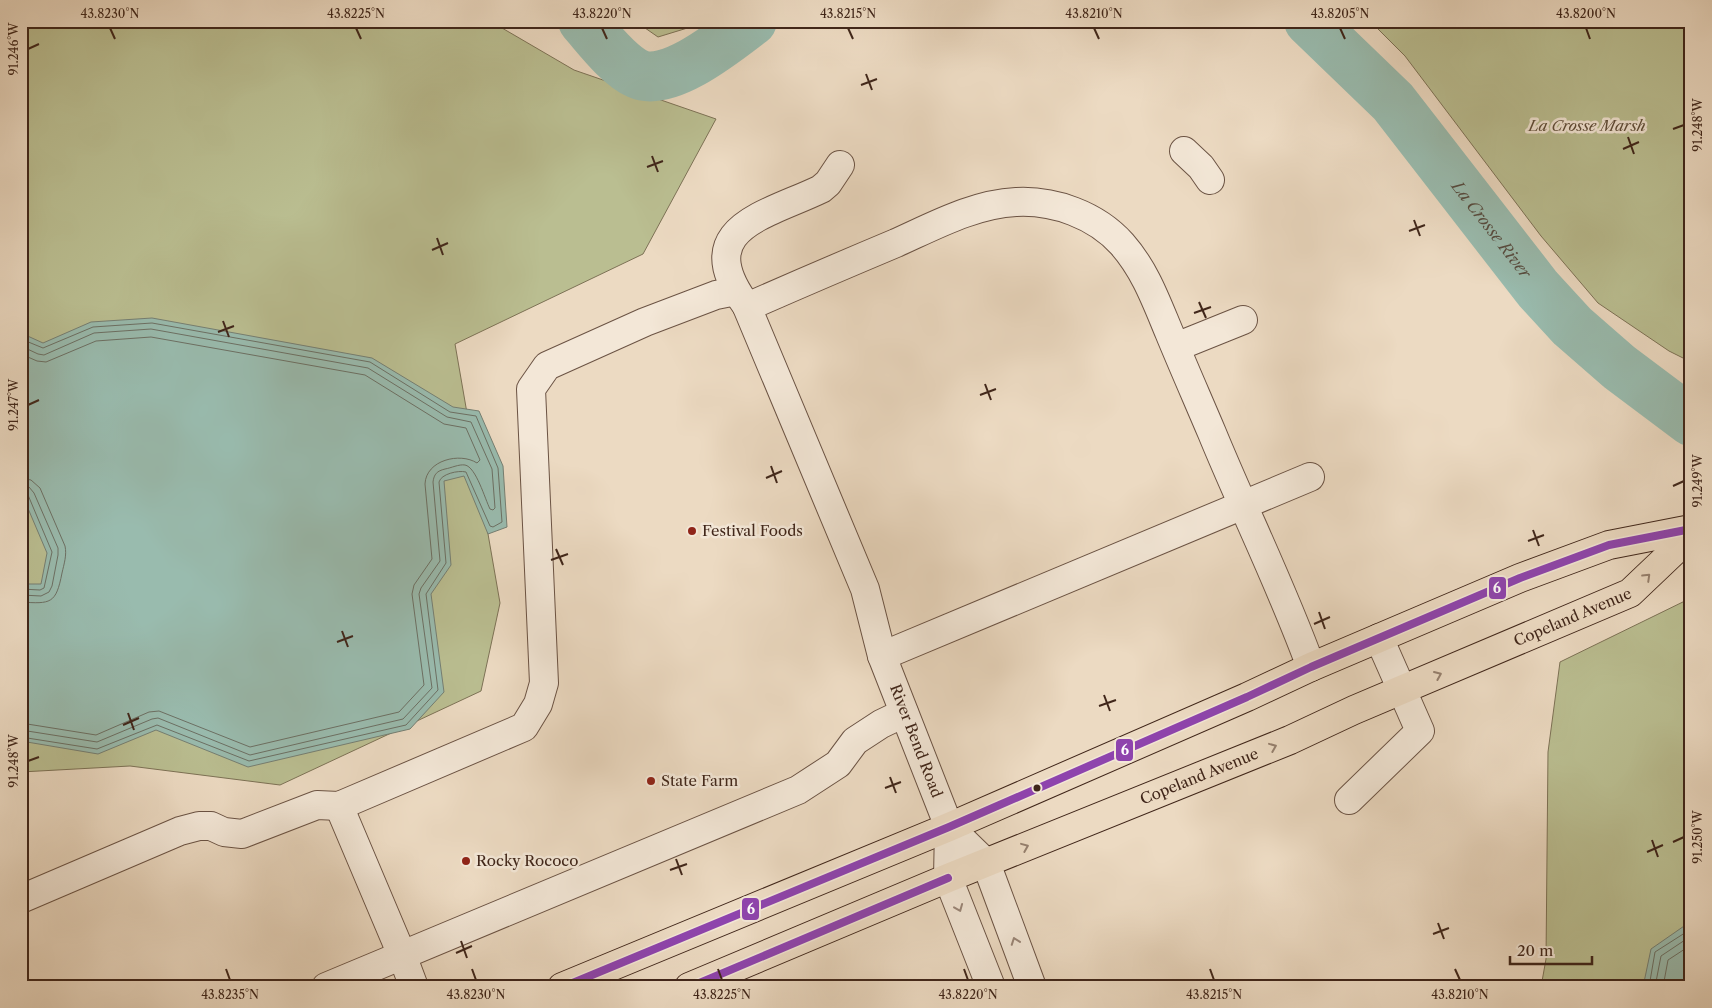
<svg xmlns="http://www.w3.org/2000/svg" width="1712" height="1008" font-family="'Libre Caslon Text',serif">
  <rect width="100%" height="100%" fill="#ecdac2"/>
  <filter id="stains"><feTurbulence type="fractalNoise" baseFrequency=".004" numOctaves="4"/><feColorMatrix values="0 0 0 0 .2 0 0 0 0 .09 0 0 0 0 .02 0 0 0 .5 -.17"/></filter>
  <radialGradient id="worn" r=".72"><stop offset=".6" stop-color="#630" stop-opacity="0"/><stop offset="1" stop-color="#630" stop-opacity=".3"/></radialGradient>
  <g fill="#babe91" stroke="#7d7256">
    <polygon points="21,21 490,21 574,70 716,119 643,254 455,344 500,603 481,691 280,785 130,766 21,772"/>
    <polygon points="635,21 697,21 694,26 658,37"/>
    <polygon points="1370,21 1691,21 1691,362 1669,351 1598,303 1541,236 1405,56"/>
    <polygon points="1691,598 1691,987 1541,987 1546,959 1548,752 1560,662"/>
  </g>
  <g fill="#99bbae" stroke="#757f73">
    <polygon points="152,318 372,358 453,407 479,411 503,466 507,527 488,534 464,476 444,481 451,565 431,594 444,692 410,729 248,767 156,730 98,754 21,741 21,584 41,584 47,553 21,492 21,333 43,343 91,322"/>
    <polygon points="1687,924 1691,924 1691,987 1643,987 1651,949"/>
  </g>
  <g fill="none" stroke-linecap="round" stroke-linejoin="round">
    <g stroke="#6c7064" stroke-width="1">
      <path d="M21 339 43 348 93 327 152 323 370 362 450 412 476 416 498 468 502 522 493 527 490 526 466 472C458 470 441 474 439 482L446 563 426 594 438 690 406 725 249 761 157 725 97 749 21 737"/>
      <path d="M21 346 38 354 44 355 94 333 151 329 368 368 447 417 471 422 492 469 495 508 493 510 490 509C485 499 476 467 465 465 459 464 451 468 445 469 437 471 434 474 433 482L440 561 421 588 419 594 432 688 403 719 250 755 158 718 152 719 97 742 21 730"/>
      <path d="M21 354 37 361 46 362 96 341 151 337 365 375 444 424 466 428 480 460 477 463C460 452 426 460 425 484L432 559 414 585 412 594 424 685 399 712 250 747 159 711 149 712 96 735 21 723"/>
      <path d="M21 478 31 480 40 488 65 546C67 555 64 564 62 573 56 604 51 604 21 602"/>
      <polyline points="21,486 29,487 34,493 58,548 58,555 52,586 49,592 41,596 21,595"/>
      <polyline points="21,492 25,492 28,495 52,552 44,588 40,590 21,589"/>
      <polyline points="1649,987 1655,952 1691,929"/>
      <polyline points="1655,987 1661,956 1691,936"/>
      <polyline points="1663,987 1668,960 1691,945"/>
    </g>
    <g stroke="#99bbae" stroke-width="50">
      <path d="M583 21C598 38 618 65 638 74 669 88 728 39 752 21"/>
      <path id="s1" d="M1309 21 1393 102 1538 289 1572 326 1619 367 1691 421"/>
    </g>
    <defs>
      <g id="minor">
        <polyline points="1184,151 1201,167 1210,180"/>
        <path d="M746 305C690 228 765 216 821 189L828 183 840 165"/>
        <polyline points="1176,347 1243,320"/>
        <polyline points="882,656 1310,477"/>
        <polyline points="1349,800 1420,731 1379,638"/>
        <polyline points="339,806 402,955 414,987"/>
        <polyline points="949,827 948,878 991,987"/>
        <polyline points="21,899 180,831 199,826 211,826 224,832 242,834 317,805 339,806 524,727 538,704 544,683 531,389 547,366 645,322 716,295 736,291"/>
        <polyline points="326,987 798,790 838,764 855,741 881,724 904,713"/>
        <path d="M1032 987 986 863 949 827 882 656 865 589 747 307C797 285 846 264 896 243 934 226 974 204 1016 202 1054 200 1096 215 1122 244 1145 270 1156 301 1169 332 1183 366 1198 400 1212 433 1244 511 1282 587 1311 667"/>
      </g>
      <g id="highway">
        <polyline points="562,987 949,827 1247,697 1311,667 1520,578 1609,545 1691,529"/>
        <path id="s2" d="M689 987 948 878 1290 740 1354 710 1630 593 1691 535"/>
      </g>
    </defs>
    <use href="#minor" stroke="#6b5344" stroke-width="30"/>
    <use href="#highway" stroke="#40261a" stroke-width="30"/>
    <use href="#minor" stroke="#f3e7d7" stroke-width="28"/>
    <use href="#highway" stroke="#ecdac2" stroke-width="28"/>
    <defs>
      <g id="bus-1">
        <polyline points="563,987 949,827 1247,697 1311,667 1520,578 1609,545 1691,529"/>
        <polyline points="690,987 948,878"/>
      </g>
    </defs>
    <use href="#bus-1" stroke="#f3e7d7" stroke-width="11"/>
    <use href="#bus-1" stroke="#8e44ad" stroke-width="8"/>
  </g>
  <defs><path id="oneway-chevron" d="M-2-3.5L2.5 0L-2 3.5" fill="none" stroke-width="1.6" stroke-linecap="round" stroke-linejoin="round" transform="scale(1.25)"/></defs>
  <g stroke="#96806e">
    <use href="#oneway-chevron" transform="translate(1647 577) rotate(-44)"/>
    <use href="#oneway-chevron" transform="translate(1438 675) rotate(-23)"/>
    <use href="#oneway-chevron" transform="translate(1273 747) rotate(-22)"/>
    <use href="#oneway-chevron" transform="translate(1025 847) rotate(-22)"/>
  </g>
  <g stroke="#9a8678">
    <use href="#oneway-chevron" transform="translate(959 908) rotate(68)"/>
    <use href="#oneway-chevron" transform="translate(1015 941) rotate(-110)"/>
  </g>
  <path fill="none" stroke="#40261a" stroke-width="2" d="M110 28 115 39M356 28 361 39M602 28 607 39M848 28 853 39M1094 28 1099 39M1340 28 1345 39M1586 28 1590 39M28 49 39 44M866 74 872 90M861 85 877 79M1673 129 1684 125M1628 137 1634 154M1623 149 1639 142M652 156 658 172M647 167 663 161M1414 220 1420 236M1409 231 1425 225M437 238 443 255M432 250 448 243M1199 302 1206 318M1194 313 1211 307M223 321 229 337M218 332 234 326M985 384 991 400M980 395 996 389M28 405 39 400M771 466 777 483M766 478 782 471M1673 486 1684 481M1533 530 1539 546M1528 541 1544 535M556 549 563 565M551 560 568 554M1319 612 1325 629M1314 624 1330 617M342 631 348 647M337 642 353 636M1104 695 1110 711M1099 706 1116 700M128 713 134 730M123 725 139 718M28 761 39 757M890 777 896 793M885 788 901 782M1652 840 1658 857M1673 842 1684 837M1647 852 1663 845M676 859 682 875M670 870 687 864M1438 923 1444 939M1433 934 1449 928M461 941 467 958M456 953 472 946M226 969 230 980M472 969 476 980M718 969 722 980M964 969 968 980M1210 969 1214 980M1455 969 1460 980"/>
  <g fill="#8f2418" stroke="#f3e7d7" stroke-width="2">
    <circle cx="692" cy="531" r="5"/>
    <circle cx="651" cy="781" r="5"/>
    <circle cx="466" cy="861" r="5"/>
  </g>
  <circle fill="#40261a" stroke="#f3e7d7" stroke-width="2" cx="1037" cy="788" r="4.5"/>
  <g text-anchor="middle" stroke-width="5" stroke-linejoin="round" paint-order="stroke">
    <g font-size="15" font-style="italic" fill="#5e4c38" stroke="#f3e7d7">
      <text x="1587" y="131">La Crosse Marsh</text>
    </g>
    <g font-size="15" fill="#40261a" stroke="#f3e7d7" text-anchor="start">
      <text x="702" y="536">Festival Foods</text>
      <text x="661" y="786">State Farm</text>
      <text x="476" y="866">Rocky Rococo</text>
    </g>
    <g font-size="15" fill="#40261a" stroke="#f3e7d7">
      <text dy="5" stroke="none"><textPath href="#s2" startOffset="958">Copeland Avenue</textPath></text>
      <text transform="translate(916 741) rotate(69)" y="5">River Bend Road</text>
      <text dy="5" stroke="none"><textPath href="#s2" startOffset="552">Copeland Avenue</textPath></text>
    </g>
    <g font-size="16" font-style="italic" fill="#564b3f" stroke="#f3e7d7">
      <text dy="6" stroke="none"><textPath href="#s1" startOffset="278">La Crosse River</textPath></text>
    </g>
  </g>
  <g stroke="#f3e7d7" stroke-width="2">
    <rect x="1488" y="576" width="19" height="24" rx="5" fill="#8e44ad"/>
    <rect x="1115" y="738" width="19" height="24" rx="5" fill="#8e44ad"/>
    <rect x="741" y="897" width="19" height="24" rx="5" fill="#8e44ad"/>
  </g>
  <g font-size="14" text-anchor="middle" font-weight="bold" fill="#fff">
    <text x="1497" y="593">6</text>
    <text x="1125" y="755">6</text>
    <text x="751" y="914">6</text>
  </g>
  <rect width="1712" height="1008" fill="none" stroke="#ecdac2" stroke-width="55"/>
  <path d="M1510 956v8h82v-8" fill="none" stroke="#40261a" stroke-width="2.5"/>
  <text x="1517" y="956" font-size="15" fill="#40261a" stroke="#f3e7d7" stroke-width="4" paint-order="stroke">20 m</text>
  <rect x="28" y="28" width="1656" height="952" fill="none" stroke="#40261a" stroke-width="2"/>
  <g font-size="12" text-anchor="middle" fill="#40261a">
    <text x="110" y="18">43.8230°N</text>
    <text x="356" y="18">43.8225°N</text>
    <text x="602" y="18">43.8220°N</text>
    <text x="848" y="18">43.8215°N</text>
    <text x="1094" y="18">43.8210°N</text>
    <text x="1340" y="18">43.8205°N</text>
    <text x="1586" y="18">43.8200°N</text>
    <text transform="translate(14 49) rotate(-90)" y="4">91.246°W</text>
    <text transform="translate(1698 125) rotate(-90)" y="4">91.248°W</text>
    <text transform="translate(14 405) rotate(-90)" y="4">91.247°W</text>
    <text transform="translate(1698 481) rotate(-90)" y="4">91.249°W</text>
    <text transform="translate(14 761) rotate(-90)" y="4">91.248°W</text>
    <text transform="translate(1698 837) rotate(-90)" y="4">91.250°W</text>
    <text x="230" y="999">43.8235°N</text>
    <text x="476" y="999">43.8230°N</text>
    <text x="722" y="999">43.8225°N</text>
    <text x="968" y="999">43.8220°N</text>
    <text x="1214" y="999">43.8215°N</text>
    <text x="1460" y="999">43.8210°N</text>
  </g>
  <rect width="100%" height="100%" filter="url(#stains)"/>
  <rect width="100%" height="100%" fill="url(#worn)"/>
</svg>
